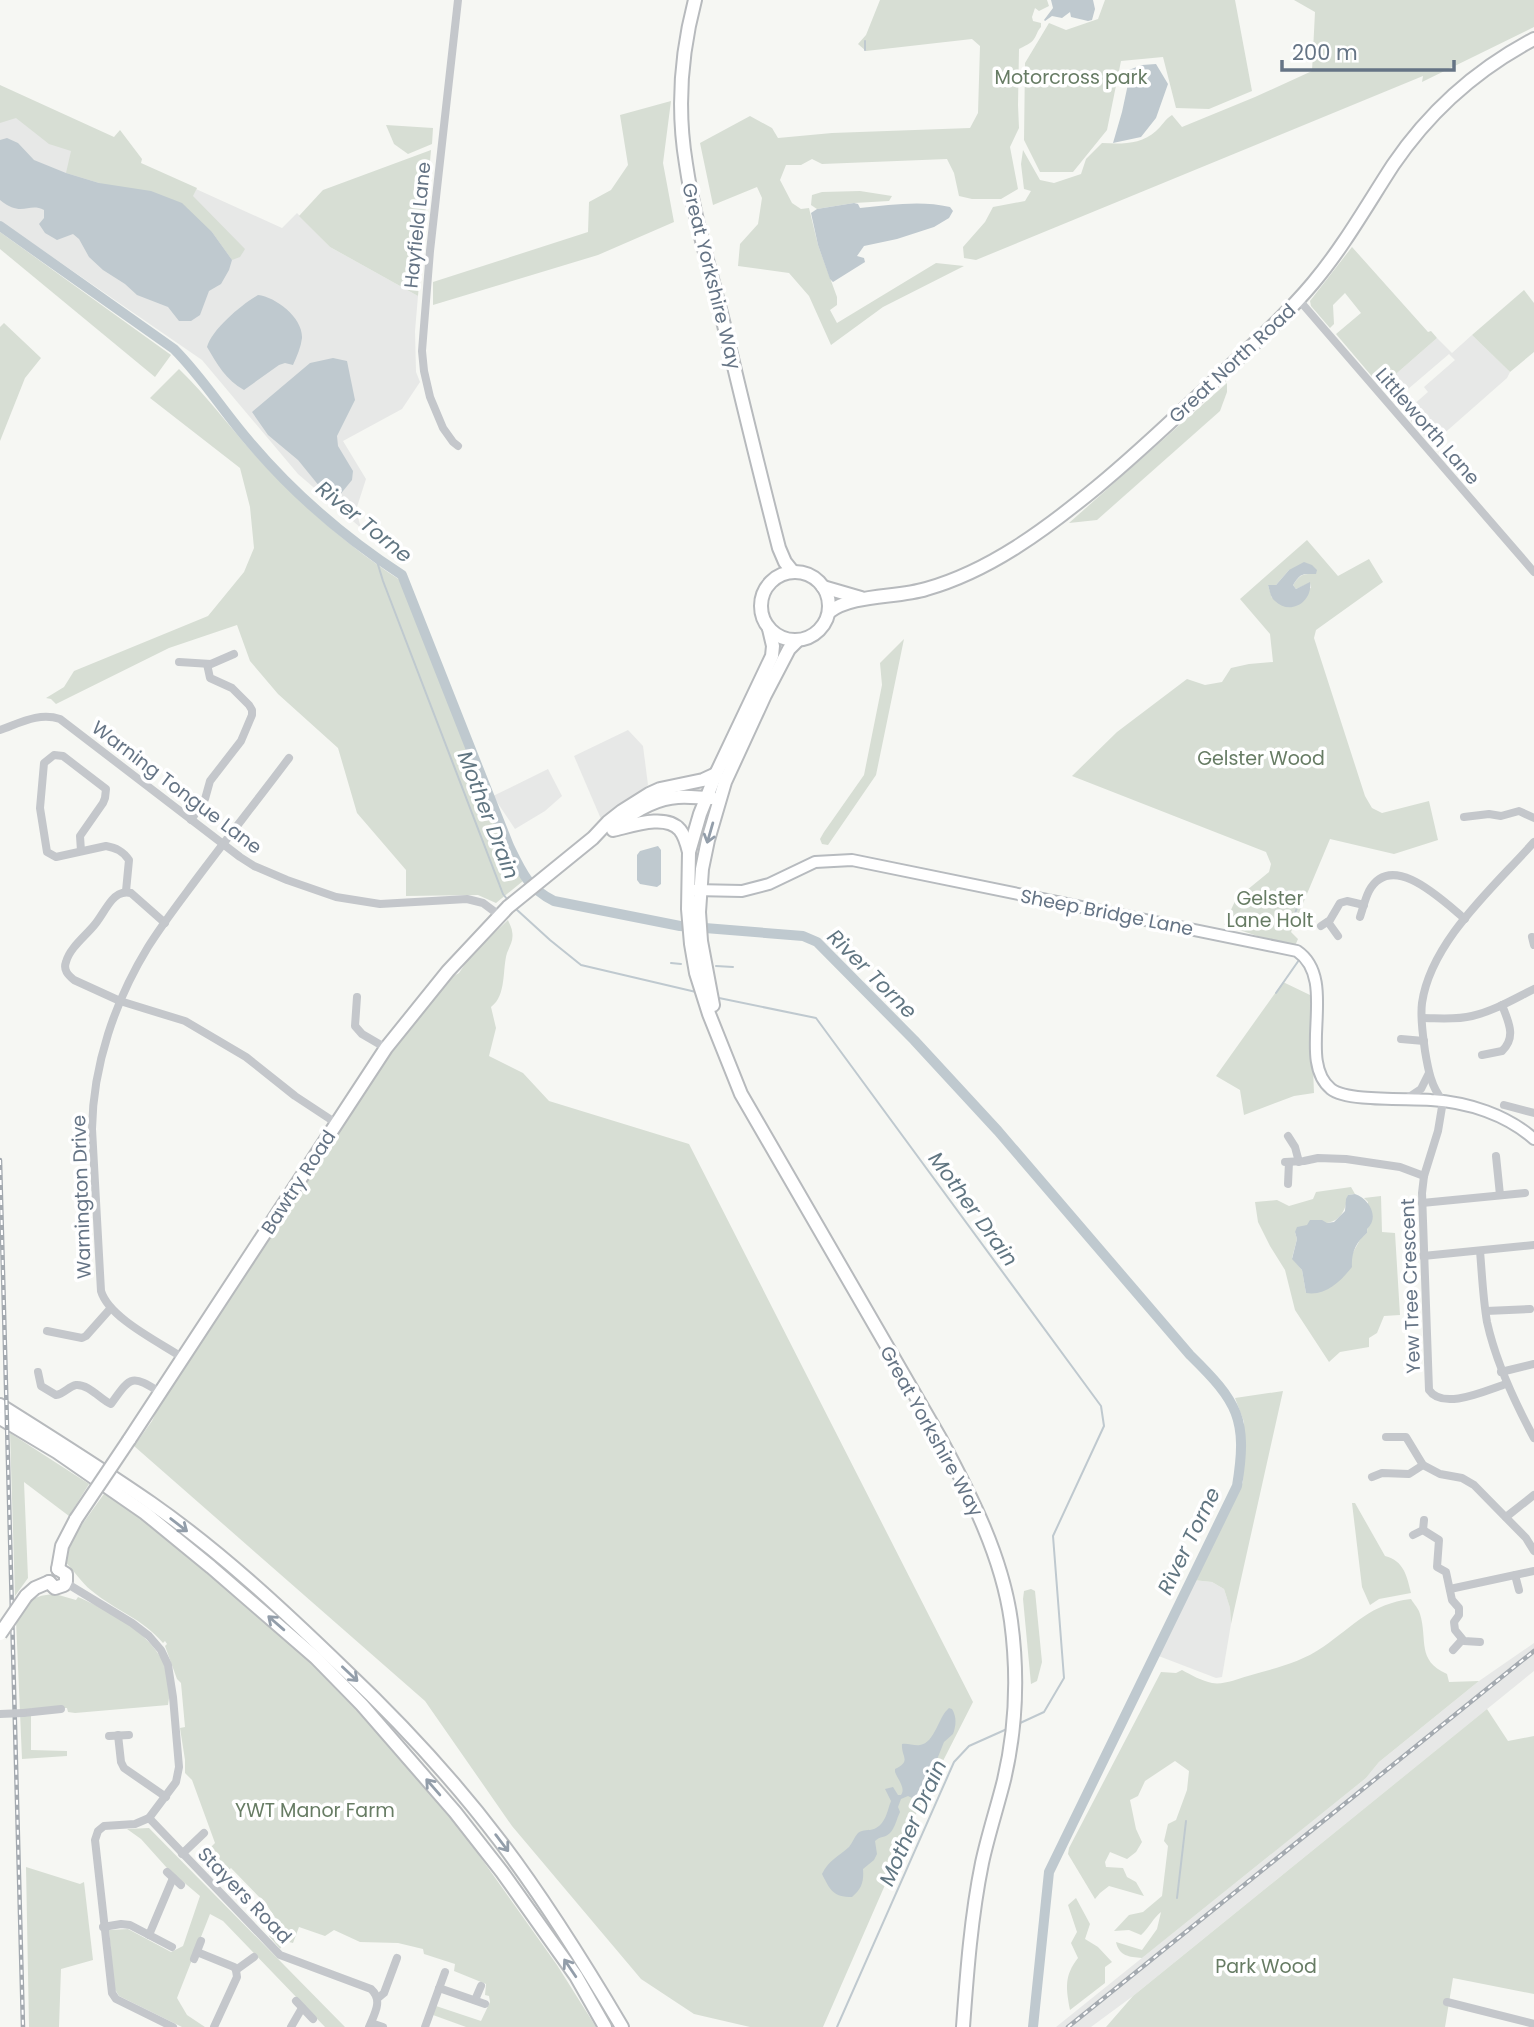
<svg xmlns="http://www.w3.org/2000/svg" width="1534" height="2027" font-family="Poppins,sans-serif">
  <rect width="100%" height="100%" fill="#f6f7f3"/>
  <g fill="#e7e8e7">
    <polygon points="0,100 282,228 297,213 330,247 418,296 415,331 416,372 420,382 402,409 343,441 366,479 356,510 361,528 298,474 202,360 0,221"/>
    <polygon points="1472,335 1510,372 1507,378 1432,444 1404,413 1428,392 1424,387 1455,360 1449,354 1394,401 1381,387 1437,338 1452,353"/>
    <polygon points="628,730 643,746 648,785 601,819 574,756"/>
    <polygon points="548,769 562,796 545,811 515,829 493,796"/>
    <polygon points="1193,1580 1212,1582 1224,1589 1230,1608 1231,1624 1222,1677 1216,1678 1156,1655"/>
    <polygon points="1534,1643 1534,1671 1133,1996 1091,2027 1056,2027 1366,1778 1379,1762 1479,1681"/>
  </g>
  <g fill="#d7ded4" fill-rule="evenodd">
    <path d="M880 0H1047L1049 6 1039 11 1035 8 1032 17 1033 21 1041 23V27C1037 31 1037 35 1034 39 1031 44 1024 46 1019 49L1018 105 1019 128 1010 147 1018 189 1001 199H972L959 196 954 173 947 159 822 164 812 159 801 165H786L780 180 792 203 801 209 809 208 818 245 837 297V305L830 310 837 323 936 263 964 266 883 307 831 345 809 296 789 273 738 266 740 244 758 224 762 198 757 187 713 205 700 143 750 116 772 128 778 138 832 133 970 128 978 113 980 46 972 39 866 51 858 44 866 35Z"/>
    <polygon points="1105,0 1235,0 1252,91 1209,109 1176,108 1163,57 1121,61 1107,130 1073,172 1040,172 1024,140 1025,63 1049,23 1066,30 1098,19"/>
    <path d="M1294 0H1534V27L1422 82 1423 76 976 260 964 258 963 247 985 222 993 207 1025 201 1031 191 1024 189 1021 164 1023 150 1040 180 1054 183 1081 174 1086 159 1102 143C1120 144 1141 145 1156 131 1162 126 1165 119 1172 115L1182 127 1255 97 1312 71 1315 12Z"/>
    <polygon points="0,85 114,137 120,130 142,159 141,163 197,188 193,196 245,249 240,257 232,260 212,232 99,183 66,173 71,151 49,144 16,118 0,123"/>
    <polygon points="671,101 663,163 674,222 598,255 433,305 433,282 588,232 589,202 611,190 628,165 620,115"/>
    <polygon points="386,125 433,128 432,144 408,154 394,144"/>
    <polygon points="431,150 418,296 330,247 299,216 323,190"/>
    <polygon points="860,191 892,196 889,201 854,203 817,209 811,205 812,195 822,192"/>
    <polygon points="0,232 171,355 155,377 0,249"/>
    <polygon points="1352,247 1428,332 1431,331 1437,338 1381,387 1336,334 1361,313 1345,293 1333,305 1334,324 1330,328 1311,306 1310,301"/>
    <polygon points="1524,290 1534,303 1534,352 1510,372 1472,335"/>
    <polygon points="4,323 41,358 25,378 0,441 0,327"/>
    <path d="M179 369C206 395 229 426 254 454 297 501 346 545 400 580L510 858 523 881 496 903 478 895 406 896V870L357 813 338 748 278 694 250 661 237 625 169 648 56 704 51 699 46 698 64 687 74 671 208 616 244 572 254 548 250 507 240 468 150 398Z"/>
    <polygon points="1227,383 1227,392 1220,411 1097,520 1069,523"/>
    <path d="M1307 540 1338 576 1369 559 1383 582 1316 630 1314 638 1365 796 1372 808 1382 813 1429 801 1438 840 1394 854 1330 839 1291 932 1298 939 1294 948 1224 925 1236 899 1269 872 1271 864 1266 852 1072 776 1117 732 1187 679 1205 685 1222 682 1231 668 1249 664 1273 662 1270 634 1240 599ZM1289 570 1316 574C1303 574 1301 573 1293 585L1296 589 1310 583 1311 588 1272 598 1268 585H1276Z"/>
    <polygon points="904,639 876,775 828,845 822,844 820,839 824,832 864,775 882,685 880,663"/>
    <path d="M508 920C509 923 512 928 512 931 514 940 510 945 507 953 502 969 507 995 491 1007L496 1028 489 1056 523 1073 549 1101 689 1144 973 1702 916 1814 823 2027H750L694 2014 641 1979 512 1826 425 1701 134 1446 152 1421 159 1406 189 1358 245 1273 293 1204 382 1063 423 1008 450 978 459 973 471 955Z"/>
    <polygon points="1283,982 1310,995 1314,1093 1294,1096 1244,1115 1240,1090 1216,1076"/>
    <path d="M1351 1187 1355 1194 1348 1195C1342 1234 1321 1217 1295 1232L1297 1239 1292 1258 1302 1270 1306 1293 1351 1256 1361 1238 1367 1233 1368 1202 1364 1198 1381 1196 1382 1232 1395 1233 1400 1315 1384 1316 1377 1333 1369 1338V1347L1340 1352 1329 1362 1295 1310 1285 1270 1270 1246 1258 1222 1255 1202 1277 1200 1289 1206 1313 1199 1316 1192Z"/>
    <polygon points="1283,1391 1231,1624 1230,1608 1224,1589 1212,1582 1193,1580 1243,1482 1244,1422 1235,1398"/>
    <polygon points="10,1433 89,1484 69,1516 24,1482 28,1578 15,1596"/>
    <path d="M106 1491 151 1523 264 1617 378 1730 459 1827 557 1965 596 2027H466L433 2015 436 2006 481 2021 490 2002 489 1996 485 1995 486 1984 454 1971 455 1964 424 1954 423 1949 398 1943 360 1942 334 1930 325 1936 299 1927 293 1943 285 1941 280 1949 269 1936 280 1926 279 1923 266 1904 231 1868 218 1880 204 1866 215 1852 211 1847 215 1843 192 1780 185 1773V1760L180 1728 185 1727 181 1683 177 1679 165 1646 167 1644 165 1641 163 1643C142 1618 116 1611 92 1591 80 1582 74 1569 62 1559L71 1546V1540Z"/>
    <path d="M1352 1503H1355L1385 1556C1404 1561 1407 1576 1411 1593L1379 1599 1370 1605 1362 1587Z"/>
    <polygon points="1031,1589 1035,1591 1042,1662 1037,1681 1031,1684 1023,1599 1024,1591"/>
    <path d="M55 1594 76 1600 78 1597C121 1616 181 1649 168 1705L75 1713 68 1712 67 1708H31V1750L67 1751V1756L22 1759 16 1620C24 1601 35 1595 55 1594Z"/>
    <path d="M1411 1599C1414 1604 1419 1609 1420 1614 1428 1640 1416 1660 1447 1674L1449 1682 1479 1681 1379 1762 1366 1778 1142 1958C1129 1957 1119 1956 1116 1942L1142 1950 1157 1929 1161 1912C1153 1918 1149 1928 1141 1935L1129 1930 1114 1931 1129 1915 1143 1912 1162 1896 1168 1846 1164 1841 1168 1824 1176 1820 1187 1790 1189 1771 1175 1761 1145 1781 1138 1796 1130 1800 1136 1829 1142 1842 1136 1852 1127 1859 1110 1852 1105 1862 1106 1867 1123 1868 1127 1877 1136 1882 1144 1896 1109 1886 1100 1893 1095 1899 1068 1854 1069 1848 1161 1672 1176 1673 1182 1670C1191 1675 1202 1681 1212 1683 1224 1685 1237 1679 1248 1676 1275 1668 1300 1663 1323 1647 1355 1625 1370 1604 1411 1599Z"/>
    <polygon points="1487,1709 1508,1741 1534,1736 1534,1994 1453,1978 1445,2027 1106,2027 1133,1996"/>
    <polygon points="149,1828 345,2027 325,2027 223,1921 210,1914 177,1998 187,2015 205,2027 182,2027 119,1996 114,1988 109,1930 128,1929 171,1952 183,1946 200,1896 167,1868 141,1839 127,1829"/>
    <polygon points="26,1867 80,1884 84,1882 93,1960 61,1969 59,2027 29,2027"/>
    <path d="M1076 1898 1090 1924 1085 1939 1098 1947 1112 1962 1105 1967V1983L1070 2010C1066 1988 1064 1976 1078 1958L1071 1943 1077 1932 1068 1905Z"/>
  </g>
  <g fill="#bfc9cf">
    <polygon points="1051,0 1093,0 1095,9 1092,20 1088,21 1071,17 1070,12 1062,18 1052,16 1045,21 1044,20 1053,8"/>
    <polygon points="1156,64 1168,84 1156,118 1141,137 1113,143 1122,112 1128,84 1121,73 1142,65"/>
    <path d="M7 138 18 143 34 160 66 173 99 183 151 191 182 203 212 232 232 260 229 270 221 284 209 291 200 315 191 321H179L168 307 137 295 125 284 103 270 89 257 79 239 73 234 57 240 45 233 39 224 44 218V210C28 202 22 218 0 200V140Z"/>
    <path d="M854 203 858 204 860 208C890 205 921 200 950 207L953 211 949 218 934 227 897 239 864 246 857 256 864 258 865 262 833 282 830 279 818 245 811 213 817 209Z"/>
    <path d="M258 295C276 297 303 318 302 338 301 347 297 356 293 365L285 363 279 365 244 390C226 380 217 364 207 347 212 329 242 304 258 295Z"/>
    <polygon points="333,358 347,361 355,400 337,436 338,446 353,471 352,480 339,496 324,492 298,460 268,435 252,412 310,363"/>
    <path d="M1304 562 1312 565 1317 570 1316 574C1303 574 1301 572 1293 585L1296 589 1310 582C1313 602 1290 616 1275 601 1270 597 1270 591 1268 585H1276L1289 570Z"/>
    <polygon points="658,846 661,850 661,884 657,887 640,884 637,880 637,855 640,851"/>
    <path d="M1355 1194C1369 1199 1380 1217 1367 1229V1233C1356 1242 1351 1253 1352 1267 1340 1282 1326 1296 1306 1293L1302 1270 1292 1259 1297 1239 1295 1232 1297 1227 1307 1225 1310 1220H1322L1327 1223 1334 1222 1345 1211 1346 1199 1348 1195Z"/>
    <path d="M949 1708 952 1709C957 1717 956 1726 953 1734L944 1742 920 1802 908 1796 901 1799 898 1807 900 1812C897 1818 895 1828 890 1833 885 1838 880 1836 875 1841L877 1854 874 1860 863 1869C864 1881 862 1889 852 1897 833 1897 830 1890 822 1874 828 1861 839 1856 849 1847 853 1842 854 1837 858 1833 863 1829 869 1831 874 1829 886 1824 887 1811 891 1801L885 1789 893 1787 898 1795H901C906 1788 898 1780 895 1772V1769C912 1761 901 1757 902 1744 908 1743 914 1746 920 1745 935 1743 938 1717 949 1708Z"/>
  </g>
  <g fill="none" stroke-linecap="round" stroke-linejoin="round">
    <g stroke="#bfc9cf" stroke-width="2">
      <polyline points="865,41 865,50"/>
      <polyline points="376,558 383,581 503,894 507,899"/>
      <polyline points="516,909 550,940 581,965 696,992"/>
      <polyline points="1289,929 1300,900"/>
      <polyline points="671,963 681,964"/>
      <polyline points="716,966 733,967"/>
      <polyline points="1276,993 1299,960"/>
      <polyline points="719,998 816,1018 1101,1406 1104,1426 1053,1536 1064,1678 1044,1712 1018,1724"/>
      <polyline points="1177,1898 1186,1821"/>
      <polyline points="837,2027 954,1762 969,1746 1007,1729"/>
    </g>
    <path stroke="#bfc9cf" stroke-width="10" d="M0 226 174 349C202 377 223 411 249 441 293 493 345 538 402 575L509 846C521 871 528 888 554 901L680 926 803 936 817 942 914 1040 998 1131 1190 1355C1238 1402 1248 1419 1237 1486L1049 1872 1033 2027"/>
    <defs>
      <path id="major" d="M694 890 742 891 769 884 815 862 852 860 1297 951C1340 980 1295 1060 1331 1089 1347 1102 1409 1098 1431 1100 1468 1102 1507 1115 1534 1139"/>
      <g id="highway">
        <path d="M695 0C681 53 677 110 686 164 694 219 711 272 724 325 742 400 760 474 779 548L785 562 793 572"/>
        <circle cx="795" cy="606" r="34"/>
        <polyline points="823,587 861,598"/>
        <path d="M829 612C852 594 897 598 926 589 990 571 1046 529 1097 487 1142 450 1184 409 1227 369 1256 342 1287 314 1313 283 1344 246 1367 205 1393 165 1429 112 1477 69 1534 39"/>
        <path d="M769 629 773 646 772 656 716 774 700 814 689 852 688 909 691 944 696 973 709 1014 741 1094 940 1438C971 1496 1002 1556 1011 1621 1018 1673 1016 1729 1004 1780 997 1808 988 1835 982 1863 971 1917 967 1972 963 2027"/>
        <path d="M618 824C635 811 656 798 678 797 689 796 701 798 712 798"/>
        <path d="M613 830C631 826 666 813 680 830 685 836 687 844 689 852"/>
        <polyline points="713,1005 701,941 699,912 702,869 708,840 725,782 765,695 789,649 798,640"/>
        <path d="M0 1405C51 1437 102 1469 151 1503 221 1552 283 1610 344 1669 400 1722 453 1779 500 1841 545 1900 584 1963 622 2027"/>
        <polyline points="0,1418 57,1452 145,1513 211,1567 316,1658 362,1705 455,1812 502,1872 576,1976 605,2027"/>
        <polyline points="129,1440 386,1048 448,971 508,907 593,838 608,822 622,811 649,794 660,789 703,780 716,774"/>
        <polyline points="58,1569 62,1546 76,1519"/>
        <polyline points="49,1582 55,1588 64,1585 66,1581 66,1574 58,1569"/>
        <polyline points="26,1596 35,1588 49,1582"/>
      </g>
    </defs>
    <use href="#major" stroke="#b7bbbf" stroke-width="14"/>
    <use href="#highway" stroke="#b7babd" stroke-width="16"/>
    <g stroke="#c4c7cb" stroke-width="8">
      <polyline points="458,0 430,251 422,351 424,371 430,397 443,428 453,442 458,446"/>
      <polyline points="1299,300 1534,572"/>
      <polyline points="179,662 211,664 234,654"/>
      <path d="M0 730C20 723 39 712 60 719L240 857 254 866 287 880 336 897 380 904 467 899 483 903 499 915"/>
      <polyline points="1464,817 1489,814 1501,816 1519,811 1534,818"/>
      <polyline points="191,820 205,799 210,781 241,741 252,715 252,710 249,705 232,688 210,678 207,664"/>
      <path d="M81 851 80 836 103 803 105 798 106 789 63 756 54 755 44 763 40 808 47 852 56 857 106 846C116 848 123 851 129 860L126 891"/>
      <path d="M1360 917C1363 908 1365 899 1369 891 1392 849 1444 902 1465 919"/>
      <polyline points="1328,922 1338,936"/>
      <path d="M165 923 131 893C123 891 117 894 112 900 106 907 102 915 96 923 87 935 70 947 66 962 63 970 68 975 74 980L120 1001 185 1021 246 1057 295 1096 336 1123"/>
      <polyline points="1321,926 1330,920 1340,903 1347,901 1364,905"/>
      <polyline points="1532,937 1534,945"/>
      <polyline points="357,997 355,1026 362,1034 386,1048"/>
      <path d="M1422 1018C1438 1018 1456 1020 1472 1016 1494 1011 1514 999 1534 989"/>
      <polyline points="1401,1039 1424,1041"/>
      <path d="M1482 1055 1502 1051C1517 1037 1508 1021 1502 1005"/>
      <polyline points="1406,1099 1421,1089 1429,1073"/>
      <polyline points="1504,1105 1534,1113"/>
      <polyline points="1288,1136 1295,1147 1299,1162"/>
      <polyline points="1496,1156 1500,1195"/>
      <polyline points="1285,1162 1304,1161 1318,1158 1346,1159 1400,1167 1424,1176"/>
      <polyline points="1288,1184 1289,1162"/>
      <polyline points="1422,1203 1525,1193"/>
      <path d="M1480 1251C1482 1274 1483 1299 1487 1322 1496 1363 1514 1401 1534 1438"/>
      <polyline points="1423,1256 1534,1245"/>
      <polyline points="1486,1311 1530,1309"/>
      <polyline points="47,1331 82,1338 86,1336 110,1309"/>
      <path d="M183 1358C159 1342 109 1318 101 1291L92 1129C93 1065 115 1001 148 947 163 923 181 900 198 877 228 837 259 798 289 758"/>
      <path d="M38 1372 41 1386 56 1395C64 1394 69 1386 76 1385 89 1384 101 1400 111 1404 131 1376 131 1374 161 1393"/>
      <polyline points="1501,1372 1534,1364"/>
      <path d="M1506 1384C1487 1390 1443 1411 1429 1390L1422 1193 1424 1176 1438 1131 1443 1101C1431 1087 1428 1069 1425 1051 1423 1035 1420 1019 1422 1003 1431 941 1494 887 1534 842"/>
      <polyline points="1386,1437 1406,1437 1423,1465"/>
      <polyline points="1372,1477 1382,1473 1409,1474 1423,1465 1440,1474 1462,1478 1474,1485 1526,1538 1534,1551"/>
      <polyline points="1506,1517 1534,1495"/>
      <polyline points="1423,1530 1439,1540 1437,1567 1446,1572 1452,1600 1459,1608 1459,1615 1454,1622 1455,1630 1464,1641 1480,1642"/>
      <polyline points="1413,1535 1423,1530 1424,1520"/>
      <polyline points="1515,1575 1519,1590"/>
      <polyline points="66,1583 132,1623 149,1636 161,1650 168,1665 173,1697 179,1767 176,1782 149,1818 135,1824 104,1826 98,1831 95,1840 112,1993 116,1999 173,2027"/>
      <polyline points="1450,1589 1534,1571"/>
      <polyline points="1453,1650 1462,1640"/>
      <polyline points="23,1713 61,1709"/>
      <polyline points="118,1735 121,1762 124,1768 166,1797"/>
      <polyline points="109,1736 129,1735"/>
      <path d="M149 1818 280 1955 371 1989C383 2000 375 2013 369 2027"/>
      <polyline points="182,1854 204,1833"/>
      <polyline points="167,1872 181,1885"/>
      <polyline points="103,1927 121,1924 130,1925 172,1947"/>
      <polyline points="149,1935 173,1878"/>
      <polyline points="197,1952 234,1967 236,1970 237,1977 214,2027"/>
      <polyline points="194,1959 201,1941"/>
      <polyline points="236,1970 254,1957"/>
      <polyline points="439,1988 485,2004"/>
      <polyline points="378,1998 384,1993 397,1958"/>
      <polyline points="475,2000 481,1986"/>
      <polyline points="296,2001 313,2019"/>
      <polyline points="1447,2002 1534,2024"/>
      <polyline points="371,2023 383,2027"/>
      <polyline points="291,2027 302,2008"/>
      <polyline points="425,2027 445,1972"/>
    </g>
    <use href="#major" stroke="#fff" stroke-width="10"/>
    <use href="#highway" stroke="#fff" stroke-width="12"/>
    <defs>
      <g id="rail">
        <polyline points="0,1160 23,2027"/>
        <polyline points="1068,2027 1534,1651"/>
      </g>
    </defs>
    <use href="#rail" stroke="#a4aab0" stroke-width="4.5"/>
    <use href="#rail" stroke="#fff" stroke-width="2" stroke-dasharray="5" stroke-linecap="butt"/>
    <defs>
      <g id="highway-bridge">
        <polyline points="76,1519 129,1440"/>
        <polyline points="0,1634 26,1596"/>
      </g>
    </defs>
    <use href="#highway-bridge" stroke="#b7babd" stroke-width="16" stroke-linecap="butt"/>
    <polyline stroke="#c4c7cb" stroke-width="8" points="0,1714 23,1713"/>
    <use href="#highway-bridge" stroke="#fff" stroke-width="12"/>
  </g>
  <defs><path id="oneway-shaft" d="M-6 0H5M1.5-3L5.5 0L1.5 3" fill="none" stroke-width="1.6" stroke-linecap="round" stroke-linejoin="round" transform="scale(1.75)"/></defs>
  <g stroke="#939eaa">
    <use href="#oneway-shaft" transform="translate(710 833) rotate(106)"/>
    <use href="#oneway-shaft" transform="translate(179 1525) rotate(38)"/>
    <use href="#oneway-shaft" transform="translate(276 1623) rotate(-139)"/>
    <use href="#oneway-shaft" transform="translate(350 1674) rotate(43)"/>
    <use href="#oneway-shaft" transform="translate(433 1787) rotate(-131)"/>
    <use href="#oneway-shaft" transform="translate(502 1843) rotate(53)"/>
    <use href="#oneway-shaft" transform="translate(570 1968) rotate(-124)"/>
  </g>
  <g text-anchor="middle" stroke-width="7" stroke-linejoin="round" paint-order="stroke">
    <g font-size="19" fill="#677c64" stroke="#fff">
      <text x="1071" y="84">Motorcross park</text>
      <text x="1261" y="765">Gelster Wood</text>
      <text x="1270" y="905">Gelster<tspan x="1270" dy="22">Lane Holt</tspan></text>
      <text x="315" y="1817">YWT Manor Farm</text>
      <text x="1266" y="1973">Park Wood</text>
    </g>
    <g font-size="19" fill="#657485" stroke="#fff">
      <text transform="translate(417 225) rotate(-84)" y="7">Hayfield Lane</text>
      <text transform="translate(712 276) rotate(76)" y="7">Great Yorkshire Way</text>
      <text transform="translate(1232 363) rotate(-43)" y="7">Great North Road</text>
      <text transform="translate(1428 426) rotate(49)" y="7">Littleworth Lane</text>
      <text transform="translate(177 787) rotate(37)" y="7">Warning Tongue Lane</text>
      <text transform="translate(1107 912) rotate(11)" y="7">Sheep Bridge Lane</text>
      <text transform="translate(298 1182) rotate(-57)" y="7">Bawtry Road</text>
      <text transform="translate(81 1197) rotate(-92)" y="7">Warnington Drive</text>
      <text transform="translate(1410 1286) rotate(-92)" y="7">Yew Tree Crescent</text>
      <text transform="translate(932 1431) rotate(61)" y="7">Great Yorkshire Way</text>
      <text transform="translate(245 1895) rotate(46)" y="7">Stayers Road</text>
    </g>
    <g font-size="21" font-style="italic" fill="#617682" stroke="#fff">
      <text transform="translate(364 522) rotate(39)" y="7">River Torne</text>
      <text transform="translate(488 815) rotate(69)" y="7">Mother Drain</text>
      <text transform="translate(872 974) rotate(45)" y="7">River Torne</text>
      <text transform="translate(973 1209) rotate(54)" y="7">Mother Drain</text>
      <text transform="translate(1189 1541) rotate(-64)" y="7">River Torne</text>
      <text transform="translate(913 1823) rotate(-66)" y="7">Mother Drain</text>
    </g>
  </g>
  <path d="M1282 60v10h172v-10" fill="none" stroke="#657485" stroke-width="3.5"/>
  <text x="1292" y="60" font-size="21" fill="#657485" stroke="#ffffff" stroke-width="5" paint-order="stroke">200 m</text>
</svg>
